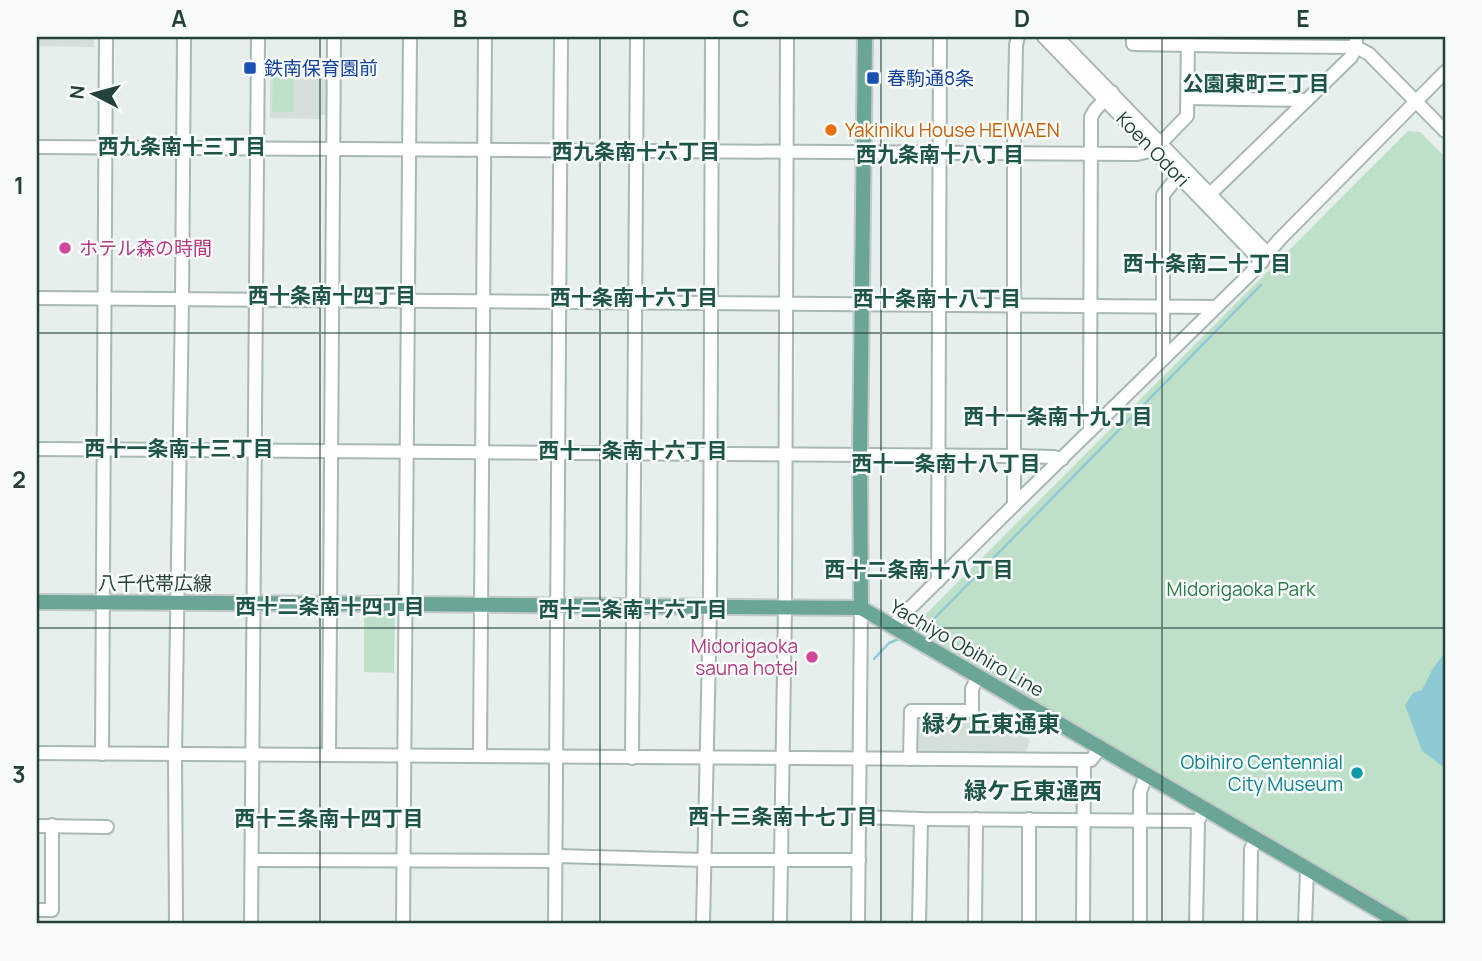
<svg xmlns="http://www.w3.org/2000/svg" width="1482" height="961" font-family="Manrope,'Noto Sans JP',sans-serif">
  <rect width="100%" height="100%" fill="#e6efeb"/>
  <g fill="#d4dfda">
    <polygon points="37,37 94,37 94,47 37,46"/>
    <polygon points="270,73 330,73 329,115 320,115 320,119 270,118"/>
    <polygon points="918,715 993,716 1030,740 1025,754 918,753"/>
  </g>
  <g fill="#bfe0c8">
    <polygon points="273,76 294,77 293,112 272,112"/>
    <polygon points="1408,131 1420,132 1445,157 1445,924 1407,924 908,632"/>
    <polygon points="364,611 395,611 394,673 364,672"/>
  </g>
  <polygon fill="#8ec9d4" points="1445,652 1445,768 1422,751 1405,705 1413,693 1422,690 1432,670"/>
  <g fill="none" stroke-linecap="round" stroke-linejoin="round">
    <g stroke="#8ec9d4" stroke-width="2.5">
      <polyline points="913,632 926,627 1261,285"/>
      <polyline points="874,659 889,643 901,638"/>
    </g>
    <defs>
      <g id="minor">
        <polyline points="1044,37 1262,262"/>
        <polyline points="1057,37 1268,254"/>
        <polyline points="1133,37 1133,44 1247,46 1356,47 1369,54 1445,131"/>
        <polyline points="1188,98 1307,100"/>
        <polyline points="37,147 1137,154 1154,150 1187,116 1188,37"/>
        <polyline points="1206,198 1351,57 1356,47 1356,37"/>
        <polyline points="37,298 1216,307"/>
        <polyline points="1163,359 1163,195 1178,176"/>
        <polyline points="1090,431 1091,117 1095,110 1112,92"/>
        <polyline points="37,449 1013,456 1054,457 1062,459"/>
        <polyline points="1014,505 1014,153 1016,45 1018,37"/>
        <polyline points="938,581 940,37"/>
        <polyline points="892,626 1014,505 1250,274 1280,239 1445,72"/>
        <polyline points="37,753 1091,760 1100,748"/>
        <polyline points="102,754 106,37"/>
        <polyline points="329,755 334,37"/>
        <polyline points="480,756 485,37"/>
        <polyline points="632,758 637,37"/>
        <polyline points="910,759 911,711 972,711 972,689 978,676"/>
        <polyline points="859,817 921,819 1198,821"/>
        <polyline points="1029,819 1029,924"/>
        <polyline points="37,826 107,827"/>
        <polyline points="556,856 705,860 859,860"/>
        <polyline points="252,860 556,861"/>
        <polyline points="37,910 52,910 52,825"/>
        <polyline points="780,921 785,607 787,37"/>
        <polyline points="176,924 175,754 182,300 184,37"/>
        <polyline points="251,924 258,37"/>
        <polyline points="403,924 410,37"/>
        <polyline points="555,924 561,37"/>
        <polyline points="703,924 710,606 712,37"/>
        <polyline points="858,924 861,608"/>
        <polyline points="919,924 921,819"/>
        <polyline points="975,924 976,819"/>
        <polyline points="1083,924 1084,760"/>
        <polyline points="1140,924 1140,792 1146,775"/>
        <polyline points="1196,924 1198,821 1201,815"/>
        <polyline points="1250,924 1251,849 1256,839"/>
        <polyline points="1305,924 1307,869"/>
      </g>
      <g id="major">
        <polyline points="37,602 406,604 861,608 1402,924"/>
        <polyline points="861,608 860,455 865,37"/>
      </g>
    </defs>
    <use href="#minor" stroke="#a8b8b2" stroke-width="16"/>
    <use href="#major" stroke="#c2cac8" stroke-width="18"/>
    <use href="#minor" stroke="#fff" stroke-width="12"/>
    <use href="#major" stroke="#6aa596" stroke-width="14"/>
  </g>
  <path fill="none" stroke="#24423a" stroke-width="2" stroke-opacity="0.55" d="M320 37V924M600 37V924M881 37V924M1162 37V924M37 333H1445M37 628H1445"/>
  <g fill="#1a4fb4" stroke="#f7fbf9" stroke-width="2.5">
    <rect x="243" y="61" width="14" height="14" rx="3.5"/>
    <rect x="866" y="71" width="14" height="14" rx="3.5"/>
  </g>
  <circle fill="#e8710a" stroke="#f7fbf9" stroke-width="2.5" cx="831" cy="130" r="7"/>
  <g fill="#d1479c" stroke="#f7fbf9" stroke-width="2.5">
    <circle cx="65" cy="248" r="7"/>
    <circle cx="812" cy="657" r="7"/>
  </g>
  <circle fill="#0f9aa8" stroke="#f7fbf9" stroke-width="2.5" cx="1357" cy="773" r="7"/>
  <g text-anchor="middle" stroke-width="5" stroke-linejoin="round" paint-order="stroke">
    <g font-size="19" fill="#164399" stroke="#f7fbf9" text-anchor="start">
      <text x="264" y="75">鉄南保育園前</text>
      <text x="887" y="85">春駒通8条</text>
    </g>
    <g font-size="19" fill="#c56008" stroke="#f7fbf9" text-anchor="start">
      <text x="845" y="137">Yakiniku House HEIWAEN</text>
    </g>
    <g font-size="19" fill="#24423a" stroke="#f7fbf9">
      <text transform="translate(1153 149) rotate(46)" y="7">Koen Odori</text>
      <text x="155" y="590">八千代帯広線</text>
      <text transform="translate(967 648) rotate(30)" y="7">Yachiyo Obihiro Line</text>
    </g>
    <g font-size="19" fill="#b23c85" stroke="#f7fbf9" text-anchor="start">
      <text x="79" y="255">ホテル森の時間</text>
      <text x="798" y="653" text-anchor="end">Midorigaoka<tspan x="798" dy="22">sauna hotel</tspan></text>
    </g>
    <g font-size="19" fill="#2d7a4b" stroke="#f7fbf9">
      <text x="1241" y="596">Midorigaoka Park</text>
    </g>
    <g font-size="19" fill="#0d838f" stroke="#f7fbf9" text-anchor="end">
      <text x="1343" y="769">Obihiro Centennial<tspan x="1343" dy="22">City Museum</tspan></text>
    </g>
    <g font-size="21" font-weight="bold" fill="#1f5548" stroke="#f7fbf9">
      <text x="1256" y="91">公園東町三丁目</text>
      <text x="182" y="154">西九条南十三丁目</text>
      <text x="636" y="159">西九条南十六丁目</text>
      <text x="940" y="162">西九条南十八丁目</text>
      <text x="1207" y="271">西十条南二十丁目</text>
      <text x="332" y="303">西十条南十四丁目</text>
      <text x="634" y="305">西十条南十六丁目</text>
      <text x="937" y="306">西十条南十八丁目</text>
      <text x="1058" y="424">西十一条南十九丁目</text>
      <text x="179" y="456">西十一条南十三丁目</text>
      <text x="633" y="458">西十一条南十六丁目</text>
      <text x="946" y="471">西十一条南十八丁目</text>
      <text x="919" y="577">西十二条南十八丁目</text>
      <text x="330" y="614">西十二条南十四丁目</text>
      <text x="633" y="617">西十二条南十六丁目</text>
      <text x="783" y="824">西十三条南十七丁目</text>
      <text x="329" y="826">西十三条南十四丁目</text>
    </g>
    <g font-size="23" font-weight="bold" fill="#1f5548" stroke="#f7fbf9">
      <text x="991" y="732">緑ケ丘東通東</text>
      <text x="1033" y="799">緑ケ丘東通西</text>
    </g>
  </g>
  <rect width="1482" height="961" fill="none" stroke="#f7fbf9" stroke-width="77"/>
  <g transform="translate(94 94) rotate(276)" stroke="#f7fbf9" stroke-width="5" paint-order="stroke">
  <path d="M0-5L12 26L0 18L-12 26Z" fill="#24423a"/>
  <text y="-10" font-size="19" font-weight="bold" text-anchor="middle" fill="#24423a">N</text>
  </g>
  <rect x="38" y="38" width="1406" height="884" fill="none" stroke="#24423a" stroke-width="2.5"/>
  <g font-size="23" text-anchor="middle" font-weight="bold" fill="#24423a">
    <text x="179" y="27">A</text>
    <text x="460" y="27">B</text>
    <text x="741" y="27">C</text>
    <text x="1022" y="27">D</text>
    <text x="1303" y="27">E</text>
    <text x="19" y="194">1</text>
    <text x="19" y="488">2</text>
    <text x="19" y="783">3</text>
  </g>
</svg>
